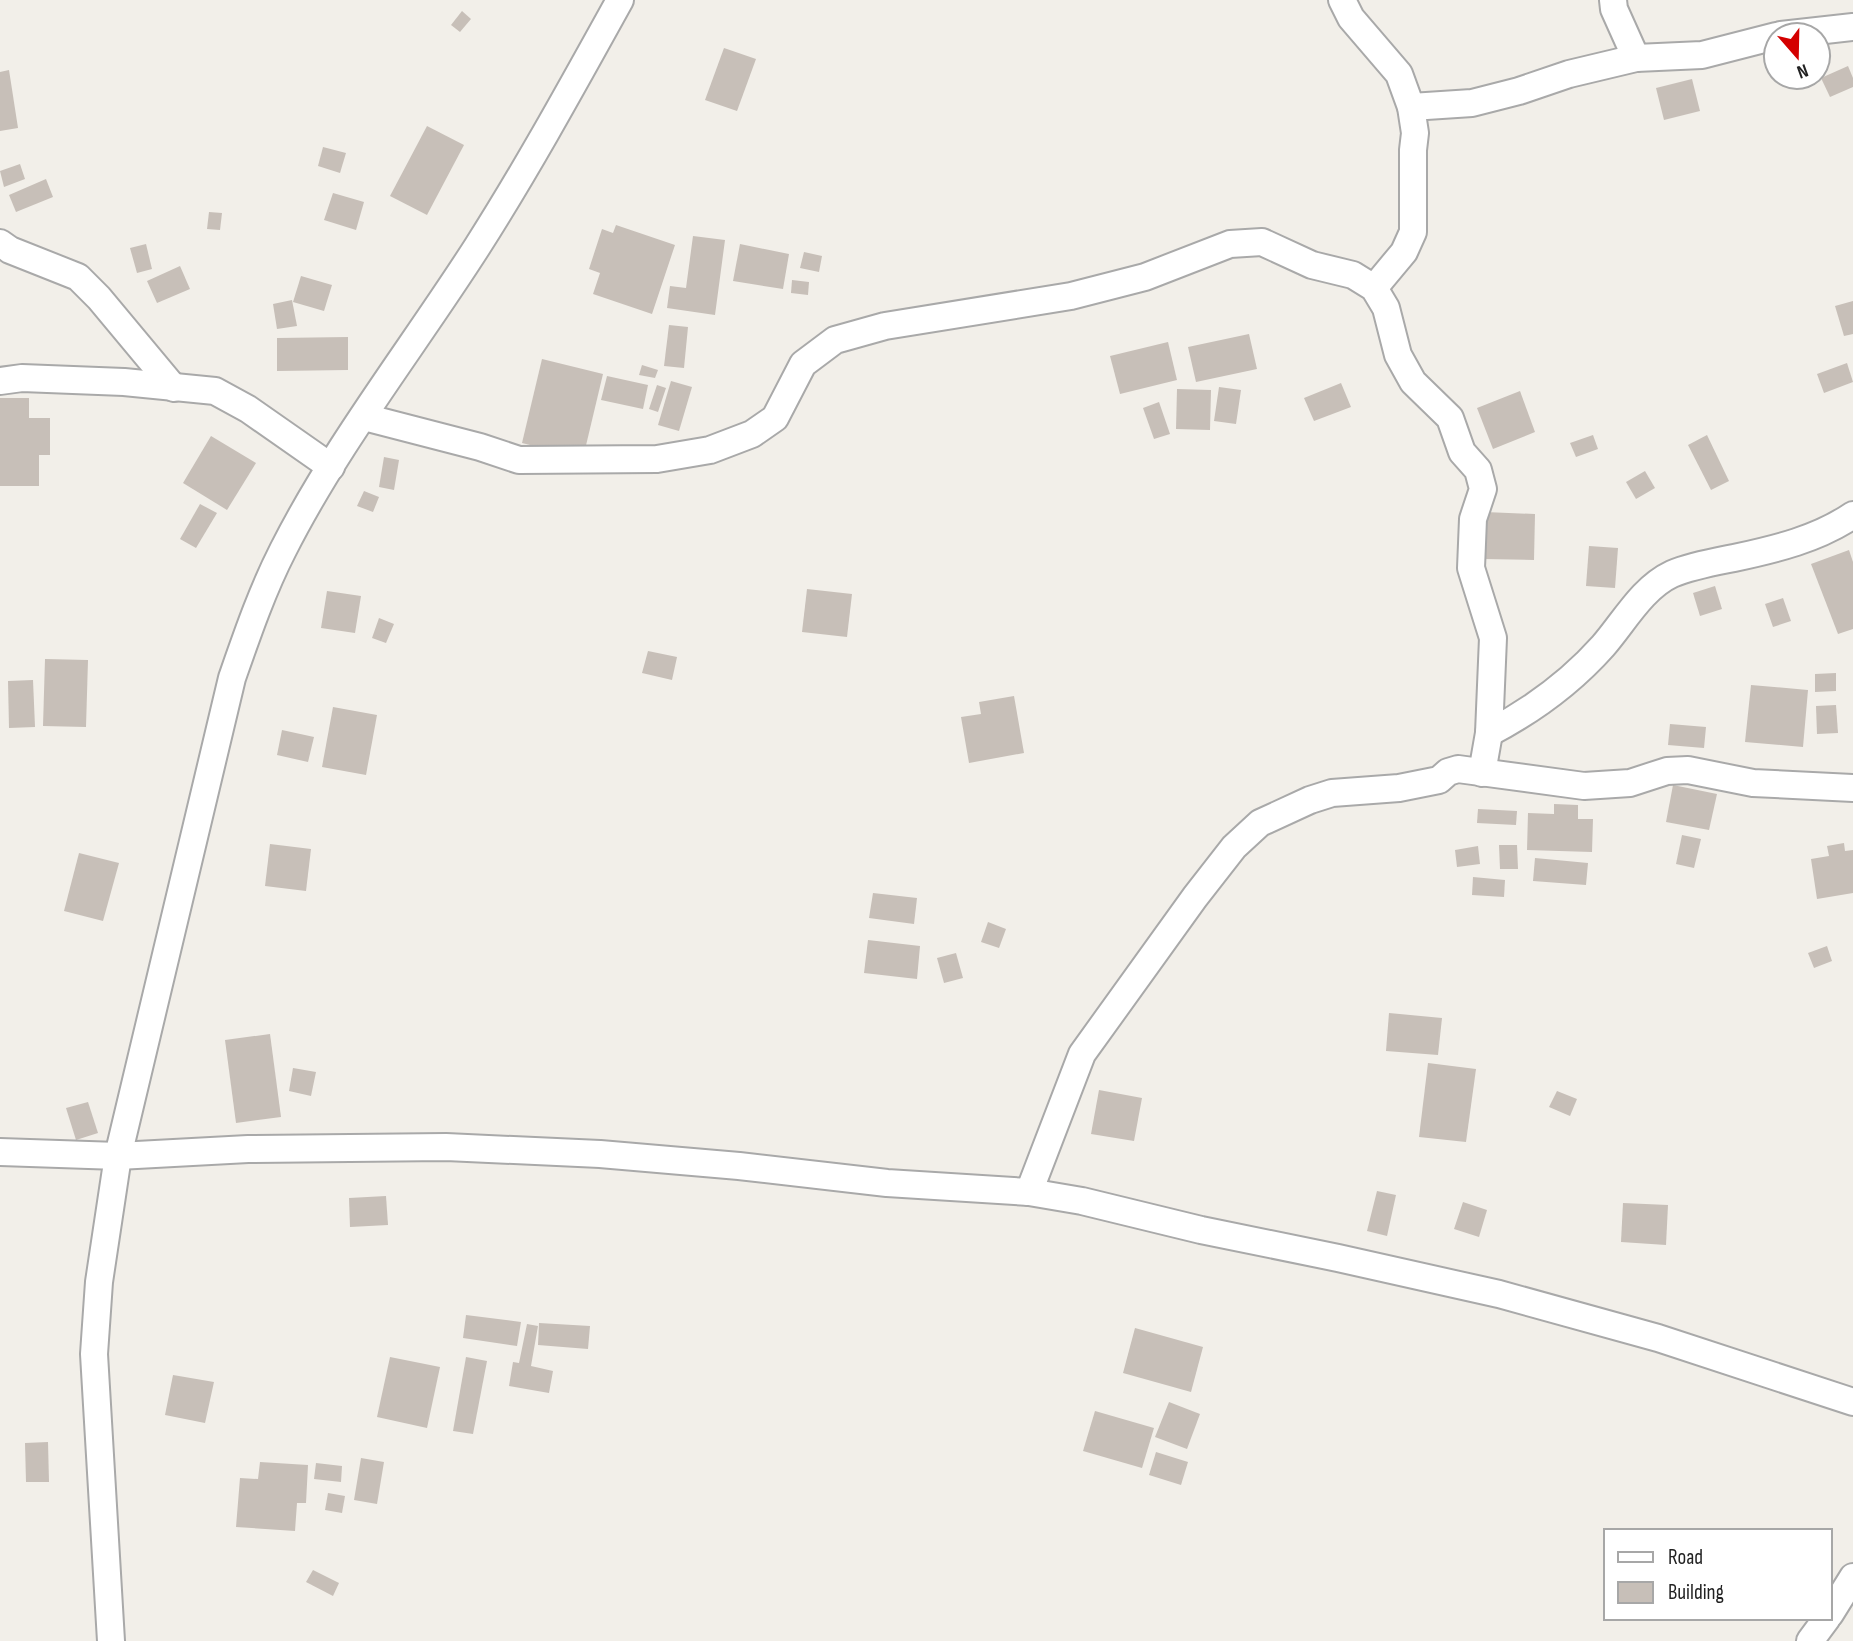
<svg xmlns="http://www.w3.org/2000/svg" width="1853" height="1641" font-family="'Sofia Sans Condensed',sans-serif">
  <rect width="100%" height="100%" fill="#f2efe9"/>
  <g fill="#c7bfb8">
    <polygon points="462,11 471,19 460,32 451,25"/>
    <polygon points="724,48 756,59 737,111 705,100"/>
    <polygon points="1848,66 1853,78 1853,87 1830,97 1821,78"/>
    <polygon points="9,70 18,128 0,131 0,72"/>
    <polygon points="1692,79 1700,111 1664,120 1656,88"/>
    <polygon points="427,126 464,145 427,215 390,196"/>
    <polygon points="323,147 346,153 340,173 318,166"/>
    <polygon points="20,164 25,179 4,187 0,171"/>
    <polygon points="46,179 53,197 16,212 9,195"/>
    <polygon points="333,193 364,202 356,230 324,220"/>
    <polygon points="209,212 222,213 220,230 207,229"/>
    <polygon points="616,225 675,245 652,314 593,294 600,273 589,269 602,229 613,233"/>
    <polygon points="693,236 725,240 715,315 667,308 670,286 686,288"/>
    <polygon points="146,244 152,269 137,273 130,248"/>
    <polygon points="740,244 789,254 783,289 733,281"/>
    <polygon points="804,252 822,256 819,272 800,268"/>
    <polygon points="180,266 190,289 157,303 147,281"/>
    <polygon points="301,276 332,285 324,311 293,302"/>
    <polygon points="792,280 809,282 808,295 791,293"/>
    <polygon points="292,300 297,326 277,329 273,304"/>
    <polygon points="1853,301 1853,334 1844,336 1835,306"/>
    <polygon points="669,325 688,327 684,368 664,366"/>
    <polygon points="1249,334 1257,369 1196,382 1188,347"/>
    <polygon points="348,337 348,370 277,371 277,338"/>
    <polygon points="1168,342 1177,380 1120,394 1110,356"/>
    <polygon points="542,359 603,374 583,458 522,443"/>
    <polygon points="1847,363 1853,382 1824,393 1817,374"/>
    <polygon points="642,365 658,370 655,378 639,375"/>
    <polygon points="607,376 648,385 643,409 601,400"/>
    <polygon points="671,381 692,387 679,431 658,425"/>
    <polygon points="1341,383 1351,407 1314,421 1304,398"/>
    <polygon points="657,385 666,388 658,412 649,409"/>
    <polygon points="1219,387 1241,390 1236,424 1214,421"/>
    <polygon points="1177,389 1211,390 1210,430 1176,429"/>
    <polygon points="1520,391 1535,432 1493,449 1477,408"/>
    <polygon points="0,398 29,398 29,418 50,418 50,455 39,455 39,486 0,486"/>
    <polygon points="1159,402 1170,434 1154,439 1143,408"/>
    <polygon points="1593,435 1598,449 1576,457 1570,443"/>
    <polygon points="1707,435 1729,481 1711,490 1688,445"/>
    <polygon points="211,436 256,463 227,510 183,483"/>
    <polygon points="384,457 399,460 394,490 379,487"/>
    <polygon points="1645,471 1655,488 1636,499 1626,482"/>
    <polygon points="364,491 379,497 373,512 357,506"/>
    <polygon points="200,504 217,513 196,548 180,539"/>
    <polygon points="1485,512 1535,514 1534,560 1483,559"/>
    <polygon points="1589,546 1618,548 1615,588 1586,586"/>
    <polygon points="1849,550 1853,562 1853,629 1838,634 1811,564"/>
    <polygon points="1715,586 1722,609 1700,616 1693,593"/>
    <polygon points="807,589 852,594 847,637 802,632"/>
    <polygon points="327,591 361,596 355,633 321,628"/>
    <polygon points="1783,598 1791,621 1773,627 1765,604"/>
    <polygon points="379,618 394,624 386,643 372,638"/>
    <polygon points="648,651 677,657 672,680 642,673"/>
    <polygon points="45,659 88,660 86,727 43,726"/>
    <polygon points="1836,673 1836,691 1815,692 1815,674"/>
    <polygon points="33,680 35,727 9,728 8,681"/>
    <polygon points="1751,685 1808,690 1803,747 1745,742"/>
    <polygon points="1014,696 1024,753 969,763 961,717 981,714 979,702"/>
    <polygon points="1836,705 1838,733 1817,734 1816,706"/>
    <polygon points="333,707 377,715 366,775 322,767"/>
    <polygon points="1670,724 1706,727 1704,748 1668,745"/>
    <polygon points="282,730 314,737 308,762 277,755"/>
    <polygon points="1673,785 1717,794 1709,830 1666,822"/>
    <polygon points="1554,804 1578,805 1578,819 1593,819 1592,852 1527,850 1528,813 1554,814"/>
    <polygon points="1478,809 1517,811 1516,825 1477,823"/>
    <polygon points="1682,835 1701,839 1694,868 1676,864"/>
    <polygon points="1844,843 1845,851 1853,850 1853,893 1817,899 1811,859 1829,856 1827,846"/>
    <polygon points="270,844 311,849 306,891 265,886"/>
    <polygon points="1499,845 1517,845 1518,869 1500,869"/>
    <polygon points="1478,846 1480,864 1457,867 1455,850"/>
    <polygon points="79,853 119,863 103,921 64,911"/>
    <polygon points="1535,858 1588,863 1586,885 1533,881"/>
    <polygon points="1473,877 1505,880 1504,897 1472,895"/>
    <polygon points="873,893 917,898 914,924 869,918"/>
    <polygon points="988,922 1006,929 999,948 981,942"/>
    <polygon points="868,940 920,946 917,979 864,973"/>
    <polygon points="1827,946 1832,961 1814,968 1808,953"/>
    <polygon points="956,953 963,978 944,983 937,958"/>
    <polygon points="1389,1013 1442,1018 1438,1055 1386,1051"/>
    <polygon points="270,1034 281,1117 236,1123 225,1040"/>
    <polygon points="1428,1063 1476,1069 1466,1142 1419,1137"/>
    <polygon points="293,1068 316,1072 311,1096 289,1091"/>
    <polygon points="1099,1090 1142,1098 1134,1141 1091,1134"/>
    <polygon points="1557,1091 1577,1099 1570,1116 1549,1107"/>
    <polygon points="88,1102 98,1133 76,1140 66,1108"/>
    <polygon points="1377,1191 1396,1195 1387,1236 1367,1231"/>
    <polygon points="386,1196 388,1225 350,1227 349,1198"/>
    <polygon points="1463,1202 1487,1210 1479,1237 1454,1229"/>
    <polygon points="1623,1203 1668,1205 1666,1245 1621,1242"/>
    <polygon points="466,1315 521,1322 517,1346 463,1338"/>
    <polygon points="539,1323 590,1326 588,1349 538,1345"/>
    <polygon points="527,1324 538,1326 531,1366 553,1371 549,1393 509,1386 513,1362 519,1363"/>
    <polygon points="1135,1328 1203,1347 1191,1392 1123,1373"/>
    <polygon points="390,1357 440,1367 427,1428 377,1417"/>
    <polygon points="466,1357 487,1361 473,1434 453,1431"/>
    <polygon points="173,1375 214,1382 205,1423 165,1415"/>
    <polygon points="1169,1402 1200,1414 1187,1449 1155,1437"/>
    <polygon points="1095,1411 1154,1428 1142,1468 1083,1451"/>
    <polygon points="48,1442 49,1482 26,1482 25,1443"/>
    <polygon points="1156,1452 1188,1462 1181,1485 1149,1475"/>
    <polygon points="361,1458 384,1462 377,1504 354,1500"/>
    <polygon points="260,1462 308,1465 306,1503 297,1503 295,1531 236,1527 240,1478 258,1479"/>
    <polygon points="316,1463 342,1466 341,1482 314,1479"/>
    <polygon points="328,1493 345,1496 342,1513 325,1510"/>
    <polygon points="313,1570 339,1583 333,1596 306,1582"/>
  </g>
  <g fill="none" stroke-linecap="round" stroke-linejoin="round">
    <defs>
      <g id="street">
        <polyline points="1342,0 1351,18 1399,74 1411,107 1415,133 1413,150 1413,232 1404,252 1374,288"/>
        <polyline points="1613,0 1614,9 1636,58"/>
        <polyline points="1781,35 1853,27"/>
        <polyline points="1411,107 1472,103 1519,91 1569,74 1636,58 1702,55 1776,36"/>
        <polyline points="0,243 10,250 78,277 99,298 174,388"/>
        <polyline points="0,381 22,378 124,382 215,391 248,409 331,467"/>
        <polyline points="364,417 480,447 519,460 657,459 710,450 752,434 775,418 803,364 835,340 885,326 1071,296 1145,277 1230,244 1262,242 1312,265 1353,275 1374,288 1386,308 1398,355 1413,382 1450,418 1462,452 1478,470 1483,489 1473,519 1471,568 1493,638 1489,733 1482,773"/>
        <path d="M1489 733C1531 711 1571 682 1603 646 1624 622 1642 588 1672 574 1691 566 1714 562 1734 558 1776 549 1818 539 1853 515"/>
        <polyline points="0,1152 118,1156 248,1149 446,1147 600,1154 739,1166 887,1183 1029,1192 1082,1201 1201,1230 1338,1258 1499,1294 1658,1338 1853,1402"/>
        <polyline points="1029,1192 1082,1054 1195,897 1234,847 1260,823 1310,800 1332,793 1399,788 1439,780 1448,772 1458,769 1584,786 1630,783 1667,771 1688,770 1753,783 1853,788"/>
        <polyline points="1830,1614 1853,1577"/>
        <path d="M111 1641 94 1354 99 1282 118 1156 232 678C247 635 262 591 283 550 336 445 413 347 477 247 528 167 574 83 620 0"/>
        <polyline points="1810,1641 1827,1618"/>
      </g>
    </defs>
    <use href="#street" stroke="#a9a9a9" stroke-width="30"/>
    <use href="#street" stroke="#fff" stroke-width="26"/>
  </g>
  <rect x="1604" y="1529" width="228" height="91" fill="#ffffff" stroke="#a7a7a7" stroke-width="2"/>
  <rect x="1618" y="1552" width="35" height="10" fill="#ffffff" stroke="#a7a7a7" stroke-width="2"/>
  <text x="1668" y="1564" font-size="21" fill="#222222">Road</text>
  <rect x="1618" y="1582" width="35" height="21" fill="#c7bfb8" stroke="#a7a7a7" stroke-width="2"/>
  <text x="1668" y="1599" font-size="21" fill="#222222">Building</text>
  <g transform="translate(1797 56) rotate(160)"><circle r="33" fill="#ffffff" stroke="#a7a7a7" stroke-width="2"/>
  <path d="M0-5L12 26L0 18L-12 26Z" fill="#d40000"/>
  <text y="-10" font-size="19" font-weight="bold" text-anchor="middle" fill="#222222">N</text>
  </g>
</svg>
